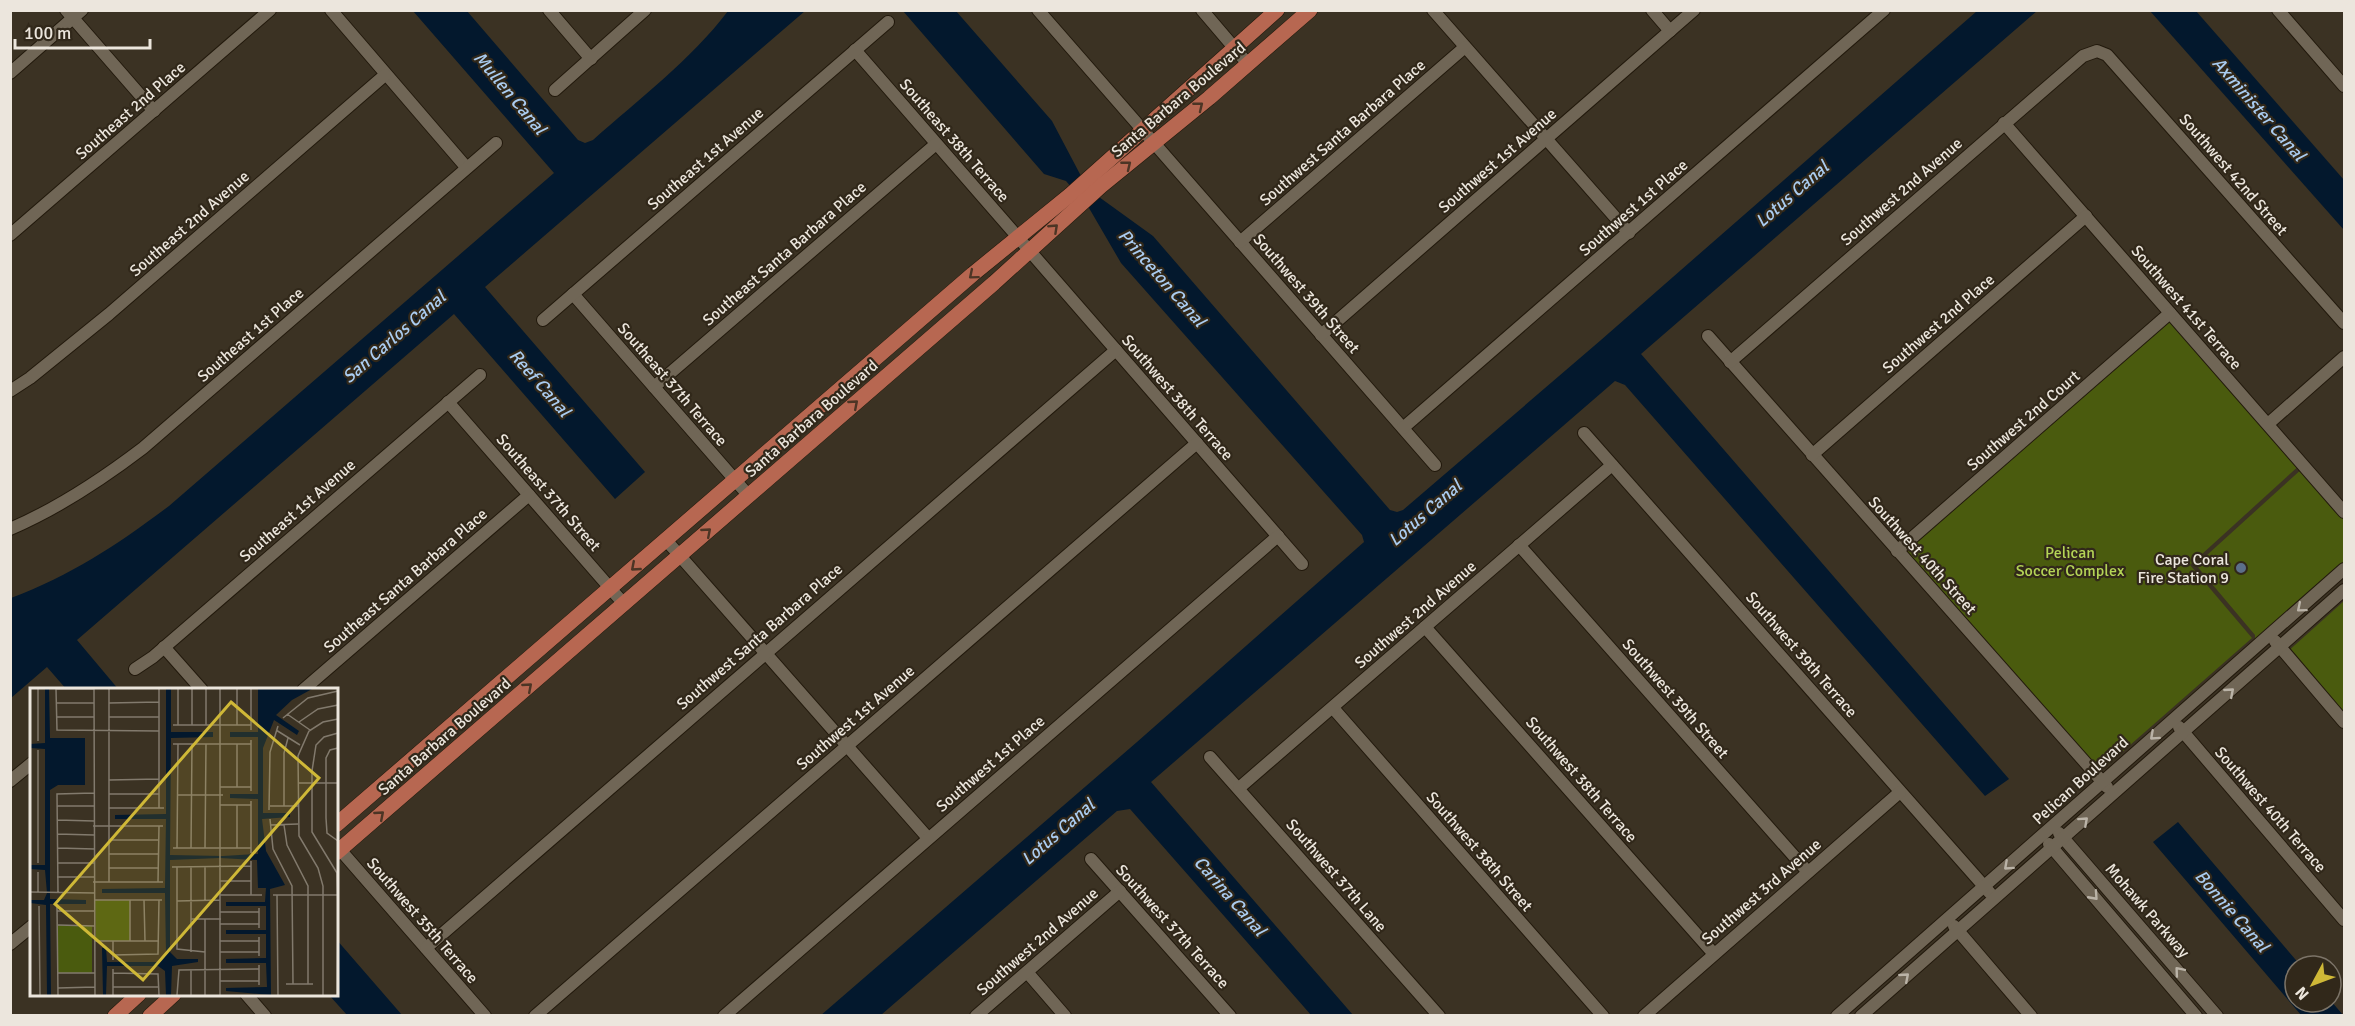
<svg xmlns="http://www.w3.org/2000/svg" width="2355" height="1026" font-family="Signika,sans-serif">
  <rect width="100%" height="100%" fill="#3b3223"/>
  <g fill="#4a5b0e">
    <polygon points="2170,313 2302,463 2190,565 2252,638 2096,775 1897,551"/>
    <polygon points="2304,467 2344,513 2344,563 2255,640 2255,635 2196,565"/>
    <polygon points="2344,601 2344,722 2286,653"/>
  </g>
  <g fill="#03182d">
    <path d="M413 11H467L578 140 585 143 593 140C639 99 691 60 728 11H805L485 287 645 472 615 499 454 314 77 640 119 690H67L47 667 11 698V598C72 575 117 545 169 506L554 173Z"/>
    <polygon points="903,11 956,11 1052,121 1081,176 1099,197 1153,236 1390,510 1397,512 1403,510 1601,340 1977,11 2037,11 1641,354 2009,779 1985,796 1625,385 1615,381 1151,782 1353,1015 1311,1015 1130,809 1117,811 881,1015 820,1016 1137,742 1364,542 1362,535 1121,263 1089,208 1066,181 1044,174"/>
    <polygon points="2150,11 2196,11 2344,180 2344,230"/>
    <polygon points="2178,822 2301,966 2295,966 2295,1002 2331,1001 2343,1015 2301,1015 2153,842"/>
    <polygon points="336,939 402,1015 347,1015 329,995 336,994"/>
  </g>
  <g fill="none" stroke-linecap="round" stroke-linejoin="round">
    <defs>
      <g id="minor">
        <polyline points="66,10 154,111"/>
        <polyline points="331,10 466,167"/>
        <polyline points="549,10 591,59"/>
        <polyline points="1038,10 1435,465"/>
        <polyline points="1202,10 1248,64"/>
        <polyline points="1433,10 1629,233"/>
        <polyline points="1652,10 1670,31"/>
        <polyline points="2278,10 2344,86"/>
        <polyline points="855,50 1302,564"/>
        <polyline points="10,73 82,10"/>
        <polyline points="555,90 645,10"/>
        <polyline points="2004,123 2344,512"/>
        <polyline points="10,235 270,10"/>
        <polyline points="1240,242 1465,47"/>
        <polyline points="573,294 749,496"/>
        <polyline points="543,320 888,22"/>
        <polyline points="1321,335 1694,10"/>
        <polyline points="1708,336 2107,787"/>
        <polyline points="1730,362 2083,56 2097,51 2107,55 2344,323"/>
        <polyline points="654,387 936,144"/>
        <polyline points="10,391 30,378 109,314 385,75"/>
        <polyline points="448,402 624,604"/>
        <polyline points="2268,424 2344,357"/>
        <polyline points="1403,428 1884,10"/>
        <polyline points="1584,433 1990,893"/>
        <polyline points="1812,455 2086,216"/>
        <path d="M10 529C59 508 101 480 143 448L496 143"/>
        <polyline points="666,540 928,838"/>
        <polyline points="1519,545 1808,872"/>
        <polyline points="1897,551 2170,313"/>
        <polyline points="1425,627 1714,954"/>
        <polyline points="2275,641 2344,722"/>
        <polyline points="164,647 202,690"/>
        <polyline points="135,669 153,657 480,375"/>
        <polyline points="303,690 529,495"/>
        <polyline points="1333,708 1603,1016"/>
        <polyline points="2179,727 2344,920"/>
        <polyline points="1210,757 1439,1016"/>
        <polyline points="10,781 32,763"/>
        <polyline points="1239,788 1612,465"/>
        <polyline points="2059,833 2217,1016"/>
        <polyline points="2049,844 2196,1016"/>
        <polyline points="336,845 485,1016"/>
        <polyline points="1091,859 1230,1016"/>
        <polyline points="1954,926 2031,1016"/>
        <polyline points="10,944 32,926"/>
        <polyline points="426,948 1116,350"/>
        <polyline points="1027,972 1065,1016"/>
        <polyline points="246,994 265,1016"/>
        <polyline points="535,1016 1197,443"/>
        <polyline points="724,1016 1278,536"/>
        <polyline points="976,1016 1120,891"/>
        <polyline points="1644,1016 1900,792"/>
        <polyline points="1837,1016 2344,569"/>
        <polyline points="1861,1016 2344,590"/>
      </g>
      <g id="major">
        <polyline points="336,825 973,274 1070,195 1277,10"/>
        <polyline points="336,853 994,283 1101,186 1209,98 1310,10"/>
        <polyline points="115,1016 139,994"/>
        <polyline points="150,1016 174,994"/>
      </g>
    </defs>
    <use href="#minor" stroke="#22190c" stroke-width="14"/>
    <use href="#major" stroke="#22190c" stroke-width="16"/>
    <use href="#minor" stroke="#706656" stroke-width="12"/>
    <use href="#major" stroke="#b76751" stroke-width="15"/>
  </g>
  <defs><path id="oneway-chevron" d="M-2-3.5L2.5 0L-2 3.5" fill="none" stroke-width="1.6" stroke-linecap="round" stroke-linejoin="round" transform="scale(1.5)"/></defs>
  <g stroke="#4c3525">
    <use href="#oneway-chevron" transform="translate(1199 106) rotate(-39)"/>
    <use href="#oneway-chevron" transform="translate(1127 165) rotate(-39)"/>
    <use href="#oneway-chevron" transform="translate(1054 228) rotate(-43)"/>
    <use href="#oneway-chevron" transform="translate(973 275) rotate(140)"/>
    <use href="#oneway-chevron" transform="translate(854 404) rotate(-41)"/>
    <use href="#oneway-chevron" transform="translate(707 532) rotate(-41)"/>
    <use href="#oneway-chevron" transform="translate(635 567) rotate(139)"/>
    <use href="#oneway-chevron" transform="translate(528 687) rotate(-41)"/>
    <use href="#oneway-chevron" transform="translate(380 815) rotate(-41)"/>
  </g>
  <g stroke="#bab3a7">
    <use href="#oneway-chevron" transform="translate(2301 608) rotate(140)"/>
    <use href="#oneway-chevron" transform="translate(2230 692) rotate(-41)"/>
    <use href="#oneway-chevron" transform="translate(2154 736) rotate(138)"/>
    <use href="#oneway-chevron" transform="translate(2084 821) rotate(-42)"/>
    <use href="#oneway-chevron" transform="translate(2008 866) rotate(138)"/>
    <use href="#oneway-chevron" transform="translate(2094 896) rotate(48)"/>
    <use href="#oneway-chevron" transform="translate(2179 971) rotate(-130)"/>
    <use href="#oneway-chevron" transform="translate(1905 977) rotate(-41)"/>
  </g>
  <circle fill="#5c6f8a" stroke="#31281a" stroke-width="2" cx="2241" cy="568" r="6"/>
  <g text-anchor="middle" stroke-width="4.5" stroke-linejoin="round" paint-order="stroke">
    <g font-size="16" fill="#ece6dd" stroke="#31281a">
      <text transform="translate(1178 99) rotate(-40)" y="6">Santa Barbara Boulevard</text>
      <text transform="translate(130 110) rotate(-41)" y="6">Southeast 2nd Place</text>
      <text transform="translate(1342 132) rotate(-41)" y="6">Southwest Santa Barbara Place</text>
      <text transform="translate(955 140) rotate(49)" y="6">Southeast 38th Terrace</text>
      <text transform="translate(705 158) rotate(-41)" y="6">Southeast 1st Avenue</text>
      <text transform="translate(1497 160) rotate(-41)" y="6">Southwest 1st Avenue</text>
      <text transform="translate(2234 174) rotate(49)" y="6">Southwest 42nd Street</text>
      <text transform="translate(1901 191) rotate(-41)" y="6">Southwest 2nd Avenue</text>
      <text transform="translate(1633 207) rotate(-41)" y="6">Southwest 1st Place</text>
      <text transform="translate(189 223) rotate(-41)" y="6">Southeast 2nd Avenue</text>
      <text transform="translate(784 253) rotate(-41)" y="6">Southeast Santa Barbara Place</text>
      <text transform="translate(1307 293) rotate(49)" y="6">Southwest 39th Street</text>
      <text transform="translate(2187 307) rotate(49)" y="6">Southwest 41st Terrace</text>
      <text transform="translate(1938 323) rotate(-41)" y="6">Southwest 2nd Place</text>
      <text transform="translate(250 334) rotate(-41)" y="6">Southeast 1st Place</text>
      <text transform="translate(673 384) rotate(49)" y="6">Southeast 37th Terrace</text>
      <text transform="translate(1178 397) rotate(49)" y="6">Southwest 38th Terrace</text>
      <text transform="translate(811 418) rotate(-41)" y="6">Santa Barbara Boulevard</text>
      <text transform="translate(2023 420) rotate(-41)" y="6">Southwest 2nd Court</text>
      <text transform="translate(549 492) rotate(49)" y="6">Southeast 37th Street</text>
      <text transform="translate(297 510) rotate(-41)" y="6">Southeast 1st Avenue</text>
      <text transform="translate(1923 555) rotate(48)" y="6">Southwest 40th Street</text>
      <text transform="translate(405 580) rotate(-41)" y="6">Southeast Santa Barbara Place</text>
      <text transform="translate(1415 614) rotate(-41)" y="6">Southwest 2nd Avenue</text>
      <text transform="translate(759 636) rotate(-41)" y="6">Southwest Santa Barbara Place</text>
      <text transform="translate(1802 654) rotate(49)" y="6">Southwest 39th Terrace</text>
      <text transform="translate(1676 698) rotate(49)" y="6">Southwest 39th Street</text>
      <text transform="translate(855 717) rotate(-41)" y="6">Southwest 1st Avenue</text>
      <text transform="translate(444 736) rotate(-41)" y="6">Santa Barbara Boulevard</text>
      <text transform="translate(990 763) rotate(-41)" y="6">Southwest 1st Place</text>
      <text transform="translate(1582 779) rotate(49)" y="6">Southwest 38th Terrace</text>
      <text transform="translate(2080 780) rotate(-42)" y="6">Pelican Boulevard</text>
      <text transform="translate(2271 809) rotate(49)" y="6">Southwest 40th Terrace</text>
      <text transform="translate(1480 851) rotate(49)" y="6">Southwest 38th Street</text>
      <text transform="translate(1337 875) rotate(49)" y="6">Southwest 37th Lane</text>
      <text transform="translate(1761 891) rotate(-41)" y="6">Southwest 3rd Avenue</text>
      <text transform="translate(2148 910) rotate(49)" y="6">Mohawk Parkway</text>
      <text transform="translate(423 920) rotate(49)" y="6">Southwest 35th Terrace</text>
      <text transform="translate(1173 926) rotate(48)" y="6">Southwest 37th Terrace</text>
      <text transform="translate(1037 941) rotate(-41)" y="6">Southwest 2nd Avenue</text>
    </g>
    <g font-size="16" fill="#b4d456" stroke="#31281a">
      <text x="2070" y="558">Pelican<tspan x="2070" dy="18">Soccer Complex</tspan></text>
    </g>
    <g font-size="16" fill="#ece6dd" stroke="#31281a" text-anchor="end">
      <text x="2229" y="565">Cape Coral<tspan x="2229" dy="18">Fire Station 9</tspan></text>
    </g>
    <g font-size="18" font-style="italic" fill="#aaccf0" stroke="#31281a">
      <text transform="translate(510 93) rotate(50)" y="6">Mullen Canal</text>
      <text transform="translate(2259 109) rotate(49)" y="6">Axminister Canal</text>
      <text transform="translate(1792 194) rotate(-41)" y="6">Lotus Canal</text>
      <text transform="translate(1162 278) rotate(49)" y="6">Princeton Canal</text>
      <text transform="translate(394 337) rotate(-41)" y="6">San Carlos Canal</text>
      <text transform="translate(540 383) rotate(49)" y="6">Reef Canal</text>
      <text transform="translate(1425 513) rotate(-41)" y="6">Lotus Canal</text>
      <text transform="translate(1058 832) rotate(-41)" y="6">Lotus Canal</text>
      <text transform="translate(1230 896) rotate(49)" y="6">Carina Canal</text>
      <text transform="translate(2232 911) rotate(49)" y="6">Bonnie Canal</text>
    </g>
  </g>
  <g transform="translate(30 688)">
    <rect width="308" height="308" fill="#3b3223"/>
    <path d="M65 212H100V253H66ZM28 237 62 238V285H28Z" fill="#4a5b0e"/>
    <path d="M15 1H19L20 50H55V97H28L20 102V211L56 212V216H20L21 307H17L16 217 0 215V212H14L17 205 15 182 0 181V177H15V61L0 60V56L15 55ZM136 1H141V44H183V49L141 50 140 167 193 168 228 166V111L200 110V106H228V49H200V44H228V1H282L262 12 246 27 269 43 267 47 244 32 233 60V125H260V129L232 131 236 163 255 197 240 201 241 307 196 303V300L237 299 236 275H196V271L236 270V246H196V242H236V218H196V214H235L236 200H228L227 172 190 170 140 172V264L147 271H168V274L142 278 141 307H136L135 283 128 278H77L76 307H73L72 260H76L77 274H127L136 266 135 205H72V201L135 200 136 131H85V127L136 126Z" fill="#03182d"/>
    <path fill="none" stroke="#827a6d" stroke-width="1.5" d="M8 1V53M64 1 65 307M64 1H26L27 42 129 43M79 1V194M190 1V307M27 15H64M79 15 129 14M257 26 280 42M27 29H64M79 29H129M253 30 278 10 308 3M269 34 288 21 308 17M143 37H221M148 37V1M162 37V1M176 37V1M207 37V1M221 42V1M246 42 270 57M143 56H221M308 60 300 62 296 70V130L297 145 308 153M8 62V175M79 92 129 91M268 95H308M190 99H221M207 99V56M221 103V52M79 106H129M148 107H193M190 117H221M27 118H64M240 118H268M254 118V65L258 50M79 120H134M129 120V1M239 122 240 64 248 38M240 131 243 161 262 198 263 296M27 132 64 133M240 137 268 136M254 137 257 157 278 198V296M63 138H133M27 146 64 147M79 152H129M27 160 65 161M143 160H221M147 160 148 56M161 160 162 56M175 160 176 56M207 160V117M221 165V113M79 166H129M27 175H64M142 179 221 178M147 179V261L175 264M161 179V264M175 179V212M79 180H129M8 184V204M307 185 282 144V83L286 57 294 49 308 45M307 185 308 221M27 189H64M190 193H221M63 194H133M128 194 129 138M0 204 65 205M28 205 27 106 64 105M190 207H232M221 207V173M243 207H308M247 207 248 307M64 212H132M100 212V253M114 212 115 253M147 213 190 212M9 218 10 307M27 219 28 307M27 223H65M190 224H229M161 231H191M175 231V307M190 236H229M28 237 65 238M229 240V220M64 253H128M83 253V272M190 253H229M190 264H229M83 267 128 266 129 212M229 268V249M229 277V297M83 281V307M161 282V307M28 285H65M83 285 128 286 129 307M190 293H229M256 296H283M83 299H129M28 300 65 299M147 307 149 282 229 281M293 307V198L288 180 269 148 268 68 279 43 293 34 308 31M307 307 308 229"/>
    <path fill="#cfb837" fill-opacity="0.15" stroke="#cfb837" stroke-width="3" d="M201 14 289 90 113 292 25 216Z"/>
    <rect width="308" height="308" fill="none" stroke="#ece6dd" stroke-width="3"/>
  </g>
  <rect width="2355" height="1026" fill="none" stroke="#ece6dd" stroke-width="24"/>
  <g transform="translate(2313 984) rotate(229)"><circle r="28" fill="#31281a" stroke="#7c7468" stroke-width="1.5"/>
  <path d="M0-4.5L10 22L0 15L-10 22Z" fill="#cfb837"/>
  <text y="-9" font-size="16" font-weight="bold" text-anchor="middle" fill="#ece6dd">N</text>
  </g>
  <path d="M15 39v9h135v-9" fill="none" stroke="#ece6dd" stroke-width="3"/>
  <text x="24" y="39" font-size="18" fill="#ece6dd" stroke="#31281a" stroke-width="4.5" paint-order="stroke">100 m</text>
</svg>
